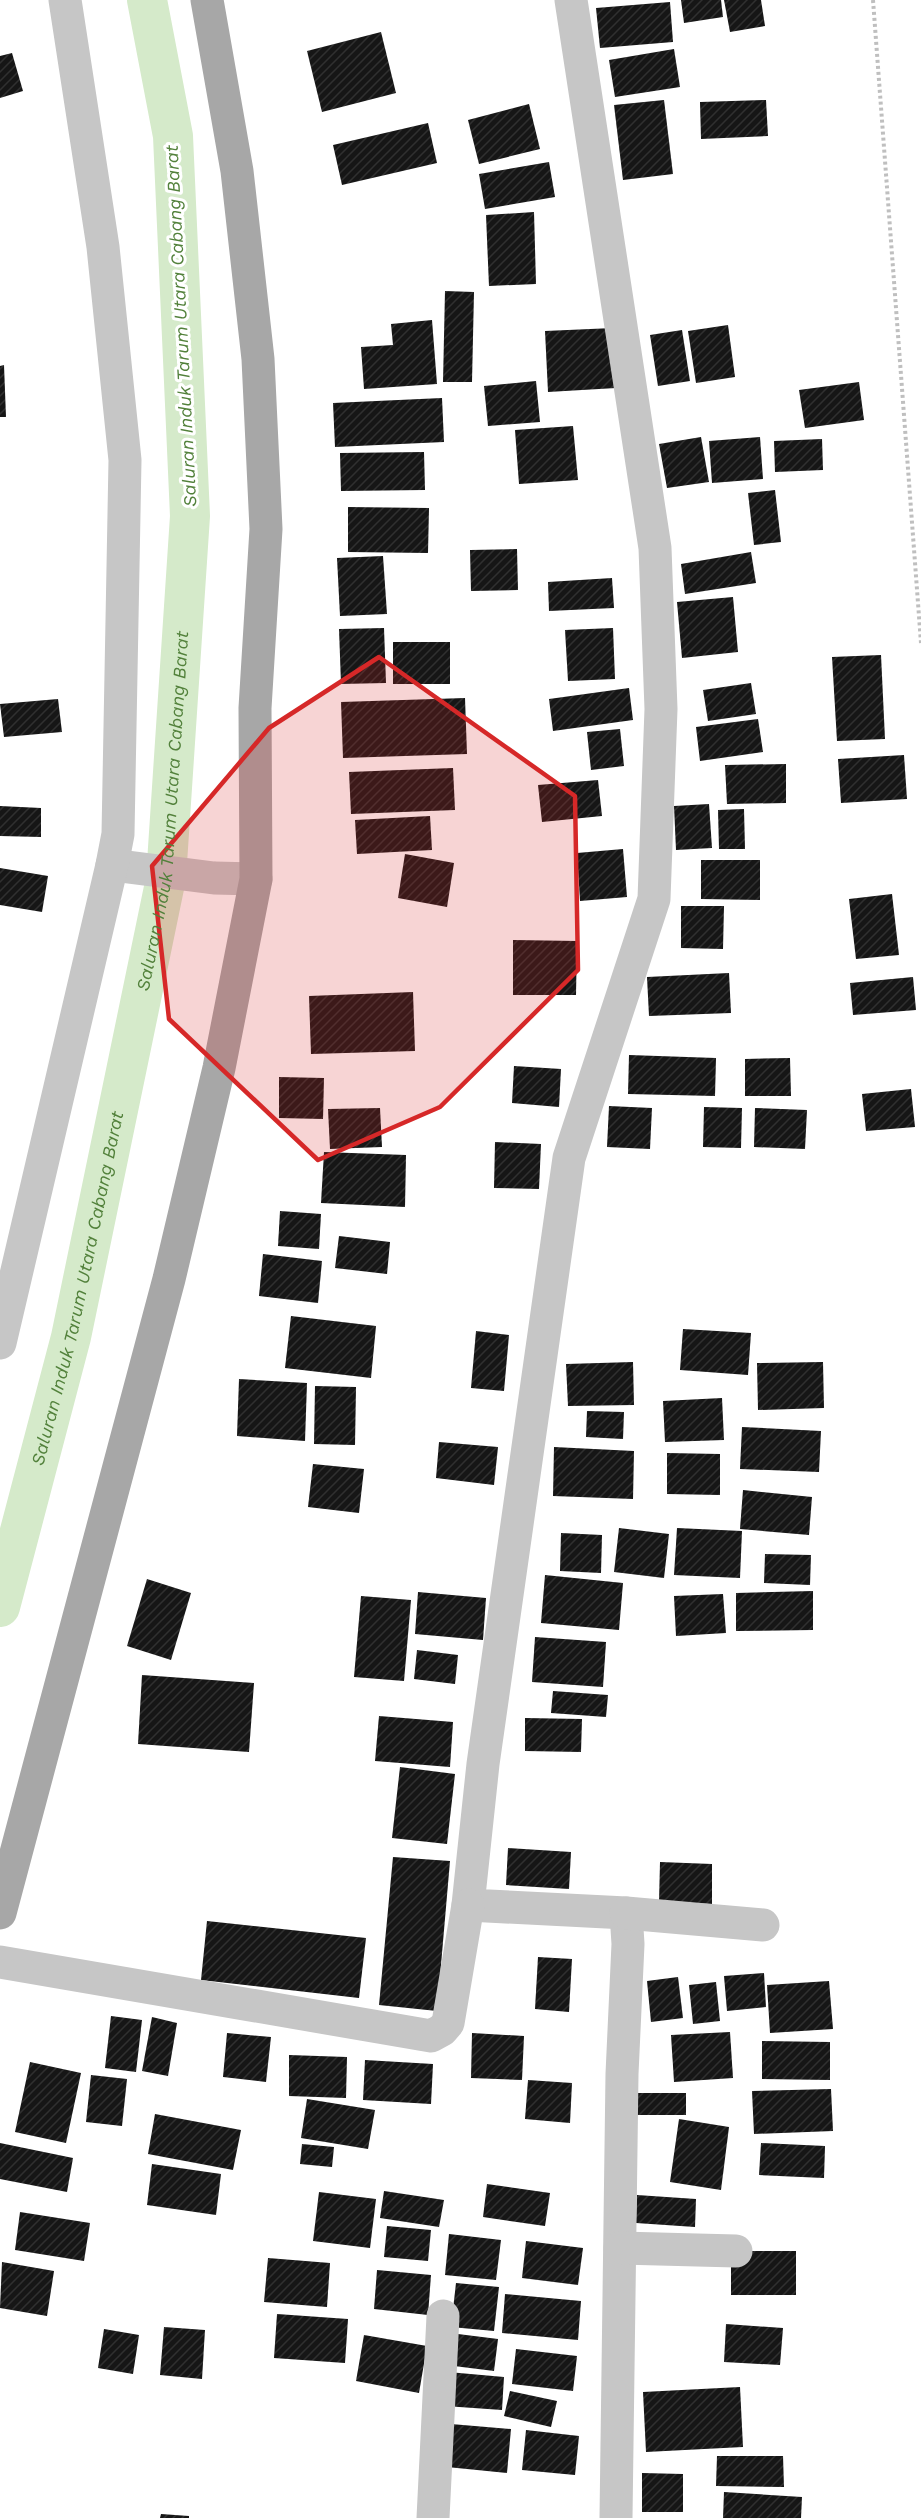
<svg xmlns="http://www.w3.org/2000/svg" width="921" height="2518" font-family="'Work Sans',sans-serif">
  <defs>
    <pattern id="building-hatch" width="6" height="6" patternUnits="userSpaceOnUse" patternTransform="scale(1.5)"><rect width="6" height="6" fill="#161616"/><path d="M-1 1l2-2M0 6l6-6M5 7l2-2" fill="none" stroke="#303030"/></pattern>
  </defs>
  <rect width="100%" height="100%" fill="#fff"/>
  <g fill="none" stroke-linecap="round" stroke-linejoin="round">
    <path stroke="#d5eaca" stroke-width="40" id="s1" d="M0 1607 71 1337 166 878 190 516 173 136 147 0"/>
  </g>
  <g fill="url(#building-hatch)">
    <polygon points="681,0 721,0 723,17 684,23"/>
    <polygon points="724,0 761,0 765,26 730,32"/>
    <polygon points="670,2 673,42 600,48 596,8"/>
    <polygon points="381,32 396,93 322,112 307,51"/>
    <polygon points="674,49 680,87 615,97 609,60"/>
    <polygon points="12,53 23,91 0,98 0,56"/>
    <polygon points="664,100 673,174 623,180 614,105"/>
    <polygon points="766,100 768,136 701,139 700,102"/>
    <polygon points="529,104 540,149 479,164 468,120"/>
    <polygon points="428,123 437,163 342,185 333,145"/>
    <polygon points="549,162 555,197 485,209 479,174"/>
    <polygon points="534,212 536,284 489,286 486,215"/>
    <polygon points="445,291 474,292 472,382 443,382"/>
    <polygon points="432,320 437,384 364,389 361,347 393,345 391,324"/>
    <polygon points="728,325 735,377 696,383 688,331"/>
    <polygon points="613,328 616,388 548,392 545,331"/>
    <polygon points="682,330 690,381 658,386 650,335"/>
    <polygon points="4,365 6,417 0,417 0,366"/>
    <polygon points="536,381 540,422 488,426 484,386"/>
    <polygon points="859,382 864,420 805,428 799,390"/>
    <polygon points="442,398 444,442 335,447 333,403"/>
    <polygon points="573,426 578,480 519,484 515,430"/>
    <polygon points="701,437 709,482 667,488 659,444"/>
    <polygon points="760,437 763,479 712,483 709,441"/>
    <polygon points="822,439 823,470 775,472 774,441"/>
    <polygon points="424,452 425,490 341,491 340,453"/>
    <polygon points="775,490 781,542 754,545 748,493"/>
    <polygon points="348,507 429,508 428,553 348,552"/>
    <polygon points="517,549 518,590 471,591 470,550"/>
    <polygon points="751,552 756,583 685,594 681,564"/>
    <polygon points="383,556 387,614 340,616 337,558"/>
    <polygon points="612,578 614,608 549,611 548,582"/>
    <polygon points="733,597 738,652 682,658 677,602"/>
    <polygon points="384,628 386,683 341,684 339,629"/>
    <polygon points="613,628 615,679 568,681 565,630"/>
    <rect x="393" y="642" width="57" height="42"/>
    <polygon points="881,655 885,739 837,741 832,657"/>
    <polygon points="751,683 756,714 708,721 703,690"/>
    <polygon points="629,688 633,720 553,731 549,699"/>
    <polygon points="465,698 467,754 343,758 341,702"/>
    <polygon points="58,699 62,732 4,737 0,704"/>
    <polygon points="758,719 763,752 700,761 696,727"/>
    <polygon points="620,729 624,766 591,770 587,732"/>
    <polygon points="904,755 907,799 841,803 838,759"/>
    <polygon points="786,764 786,803 727,804 725,765"/>
    <polygon points="453,768 455,810 351,814 349,772"/>
    <polygon points="598,780 602,816 542,822 538,785"/>
    <polygon points="709,804 712,848 676,850 674,806"/>
    <polygon points="0,806 41,808 41,837 0,836"/>
    <polygon points="744,809 745,849 719,849 718,810"/>
    <polygon points="430,816 432,850 357,854 355,820"/>
    <polygon points="623,849 627,897 580,901 577,853"/>
    <polygon points="405,854 454,863 447,907 398,898"/>
    <polygon points="701,860 760,860 760,900 701,899"/>
    <polygon points="0,868 48,876 42,912 0,905"/>
    <polygon points="892,894 899,955 856,959 849,899"/>
    <polygon points="681,906 724,906 723,949 681,948"/>
    <polygon points="513,940 577,941 576,995 513,995"/>
    <polygon points="729,973 731,1013 649,1016 647,977"/>
    <polygon points="913,977 916,1010 853,1015 850,983"/>
    <polygon points="413,992 415,1051 311,1054 309,996"/>
    <polygon points="629,1055 716,1058 715,1096 628,1094"/>
    <polygon points="790,1058 791,1096 745,1096 745,1059"/>
    <polygon points="514,1066 561,1069 559,1107 512,1103"/>
    <polygon points="279,1077 324,1078 323,1119 279,1118"/>
    <polygon points="911,1089 915,1127 866,1131 862,1094"/>
    <polygon points="609,1106 652,1108 650,1149 607,1147"/>
    <polygon points="704,1107 742,1108 741,1148 703,1147"/>
    <polygon points="380,1108 382,1147 330,1149 328,1109"/>
    <polygon points="755,1108 807,1110 805,1149 754,1147"/>
    <polygon points="495,1142 541,1144 539,1189 494,1188"/>
    <polygon points="324,1152 406,1155 405,1207 321,1203"/>
    <polygon points="280,1211 321,1214 319,1249 278,1246"/>
    <polygon points="339,1236 390,1242 387,1274 335,1268"/>
    <polygon points="263,1254 322,1261 318,1303 259,1296"/>
    <polygon points="291,1316 376,1326 371,1378 285,1368"/>
    <polygon points="683,1329 751,1333 748,1375 680,1370"/>
    <polygon points="476,1331 509,1335 504,1391 471,1388"/>
    <polygon points="633,1362 634,1405 568,1406 566,1364"/>
    <polygon points="823,1362 824,1408 758,1410 757,1363"/>
    <polygon points="239,1379 307,1383 305,1441 237,1436"/>
    <polygon points="315,1386 356,1387 355,1445 314,1444"/>
    <polygon points="722,1398 724,1440 665,1442 663,1401"/>
    <polygon points="587,1411 624,1412 623,1439 586,1437"/>
    <polygon points="742,1427 821,1431 819,1472 740,1469"/>
    <polygon points="439,1442 498,1447 494,1485 436,1478"/>
    <polygon points="554,1447 634,1451 633,1499 553,1496"/>
    <polygon points="667,1453 720,1454 720,1495 667,1494"/>
    <polygon points="313,1464 364,1469 359,1513 308,1507"/>
    <polygon points="743,1490 812,1497 809,1535 740,1529"/>
    <polygon points="619,1528 669,1534 664,1578 614,1572"/>
    <polygon points="677,1528 742,1531 740,1578 674,1575"/>
    <polygon points="561,1533 602,1535 601,1573 560,1571"/>
    <polygon points="765,1554 811,1555 810,1585 764,1583"/>
    <polygon points="545,1575 623,1583 619,1630 541,1623"/>
    <polygon points="147,1579 191,1593 171,1660 127,1646"/>
    <polygon points="813,1591 813,1630 736,1631 736,1593"/>
    <polygon points="418,1592 486,1598 483,1640 415,1634"/>
    <polygon points="723,1594 726,1633 676,1636 674,1596"/>
    <polygon points="361,1596 411,1600 404,1681 354,1677"/>
    <polygon points="535,1637 606,1642 603,1687 532,1682"/>
    <polygon points="417,1650 458,1655 455,1684 414,1679"/>
    <polygon points="142,1675 254,1683 249,1752 138,1744"/>
    <polygon points="553,1691 608,1695 606,1717 551,1713"/>
    <polygon points="379,1716 453,1722 450,1767 375,1761"/>
    <polygon points="525,1718 582,1719 581,1752 525,1751"/>
    <polygon points="400,1767 455,1774 447,1844 392,1838"/>
    <polygon points="508,1848 571,1852 569,1889 506,1885"/>
    <polygon points="393,1857 450,1861 437,2011 379,2005"/>
    <polygon points="660,1862 712,1864 712,1904 659,1902"/>
    <polygon points="207,1921 366,1938 359,1998 201,1980"/>
    <polygon points="538,1957 572,1959 569,2012 535,2009"/>
    <polygon points="764,1973 766,2007 727,2011 724,1976"/>
    <polygon points="678,1977 683,2018 651,2022 647,1981"/>
    <polygon points="829,1981 833,2029 770,2033 767,1985"/>
    <polygon points="716,1982 720,2021 693,2024 689,1985"/>
    <polygon points="111,2016 142,2020 136,2072 105,2068"/>
    <polygon points="152,2017 177,2023 168,2076 142,2071"/>
    <polygon points="730,2032 733,2078 674,2082 671,2035"/>
    <polygon points="227,2033 271,2037 266,2082 223,2077"/>
    <polygon points="472,2033 524,2036 522,2080 471,2078"/>
    <polygon points="762,2041 830,2042 830,2080 762,2079"/>
    <polygon points="289,2055 347,2057 346,2098 289,2096"/>
    <polygon points="365,2060 433,2064 431,2104 363,2100"/>
    <polygon points="30,2062 81,2073 66,2143 15,2132"/>
    <polygon points="91,2075 127,2079 122,2126 86,2122"/>
    <polygon points="528,2080 572,2083 570,2123 525,2119"/>
    <polygon points="831,2089 833,2131 754,2134 752,2091"/>
    <polygon points="636,2093 686,2093 686,2115 637,2115"/>
    <polygon points="307,2099 375,2110 368,2149 301,2138"/>
    <polygon points="155,2114 241,2130 233,2170 148,2154"/>
    <polygon points="679,2119 729,2127 721,2190 670,2182"/>
    <polygon points="0,2143 73,2158 67,2192 0,2179"/>
    <polygon points="761,2143 825,2146 824,2178 759,2175"/>
    <polygon points="302,2144 334,2147 332,2167 300,2164"/>
    <polygon points="152,2164 221,2174 216,2215 147,2205"/>
    <polygon points="487,2184 550,2193 545,2226 483,2217"/>
    <polygon points="384,2191 444,2200 439,2227 380,2218"/>
    <polygon points="319,2192 376,2199 370,2248 313,2241"/>
    <polygon points="637,2195 696,2199 695,2227 636,2223"/>
    <polygon points="20,2212 90,2223 84,2261 15,2250"/>
    <polygon points="387,2226 431,2230 428,2261 384,2257"/>
    <polygon points="449,2234 501,2240 496,2280 445,2275"/>
    <polygon points="526,2241 583,2248 578,2285 522,2278"/>
    <rect x="731" y="2251" width="65" height="44"/>
    <polygon points="268,2258 330,2263 327,2307 264,2302"/>
    <polygon points="2,2262 54,2271 47,2316 0,2308"/>
    <polygon points="377,2270 431,2275 428,2315 374,2309"/>
    <polygon points="456,2283 499,2287 494,2331 451,2327"/>
    <polygon points="505,2294 581,2301 578,2340 502,2333"/>
    <polygon points="277,2314 348,2319 345,2363 274,2358"/>
    <polygon points="726,2324 783,2328 780,2365 724,2362"/>
    <polygon points="164,2327 205,2330 202,2379 160,2375"/>
    <polygon points="104,2329 139,2335 133,2374 98,2368"/>
    <polygon points="450,2333 498,2339 494,2371 446,2365"/>
    <polygon points="364,2335 427,2346 419,2393 356,2381"/>
    <polygon points="516,2349 577,2356 573,2391 512,2384"/>
    <polygon points="448,2372 504,2377 502,2410 445,2406"/>
    <polygon points="740,2387 743,2447 646,2452 643,2392"/>
    <polygon points="510,2391 557,2401 551,2427 504,2416"/>
    <polygon points="451,2424 511,2429 507,2473 447,2467"/>
    <polygon points="526,2430 579,2436 575,2475 522,2470"/>
    <polygon points="717,2456 783,2456 784,2487 716,2486"/>
    <polygon points="642,2473 683,2474 683,2512 642,2512"/>
    <polygon points="724,2492 802,2497 801,2518 723,2518"/>
    <polygon points="161,2514 189,2516 189,2518 160,2518"/>
  </g>
  <g fill="none" stroke-linecap="round" stroke-linejoin="round">
    <polyline stroke="#bfbfbf" stroke-width="4" stroke-dasharray="3 3" stroke-linecap="butt" points="873,0 921,643"/>
    <g stroke="#c6c6c6" stroke-width="33">
      <polyline points="571,0 655,548 661,709 654,899 569,1158 483,1764 468,1905 626,1913 628,1944 622,2074 616,2518"/>
      <polyline points="112,865 214,878 256,879"/>
      <polyline points="0,1343 112,865 118,834 125,460 103,247 65,0"/>
      <polyline points="626,1913 763,1925"/>
      <polyline points="0,1962 431,2036 442,2030 448,2023 468,1905"/>
      <polyline points="620,2248 736,2251"/>
      <polyline points="433,2518 443,2316"/>
    </g>
    <polyline stroke="#a7a7a7" stroke-width="33" points="0,1913 169,1279 219,1068 256,879 255,708 266,529 258,359 237,171 207,0"/>
  </g>
  <path fill="#d62828" fill-opacity="0.2" stroke="#d62828" stroke-width="4.5" stroke-linejoin="round" d="M379 657 575 796 578 970 440 1107 318 1160 169 1019 152 866 269 728Z"/>
  <g text-anchor="middle" stroke-width="6" stroke-linejoin="round" paint-order="stroke">
    <g font-size="18" font-style="italic" fill="#52813b" stroke="#fff">
      <text transform="translate(181 326) rotate(-93)" y="6">Saluran Induk Tarum Utara Cabang Barat</text>
      <text dy="6" stroke="none"><textPath href="#s1" startOffset="814">Saluran Induk Tarum Utara Cabang Barat</textPath></text>
      <text dy="6" stroke="none"><textPath href="#s1" startOffset="328">Saluran Induk Tarum Utara Cabang Barat</textPath></text>
    </g>
  </g>
</svg>
